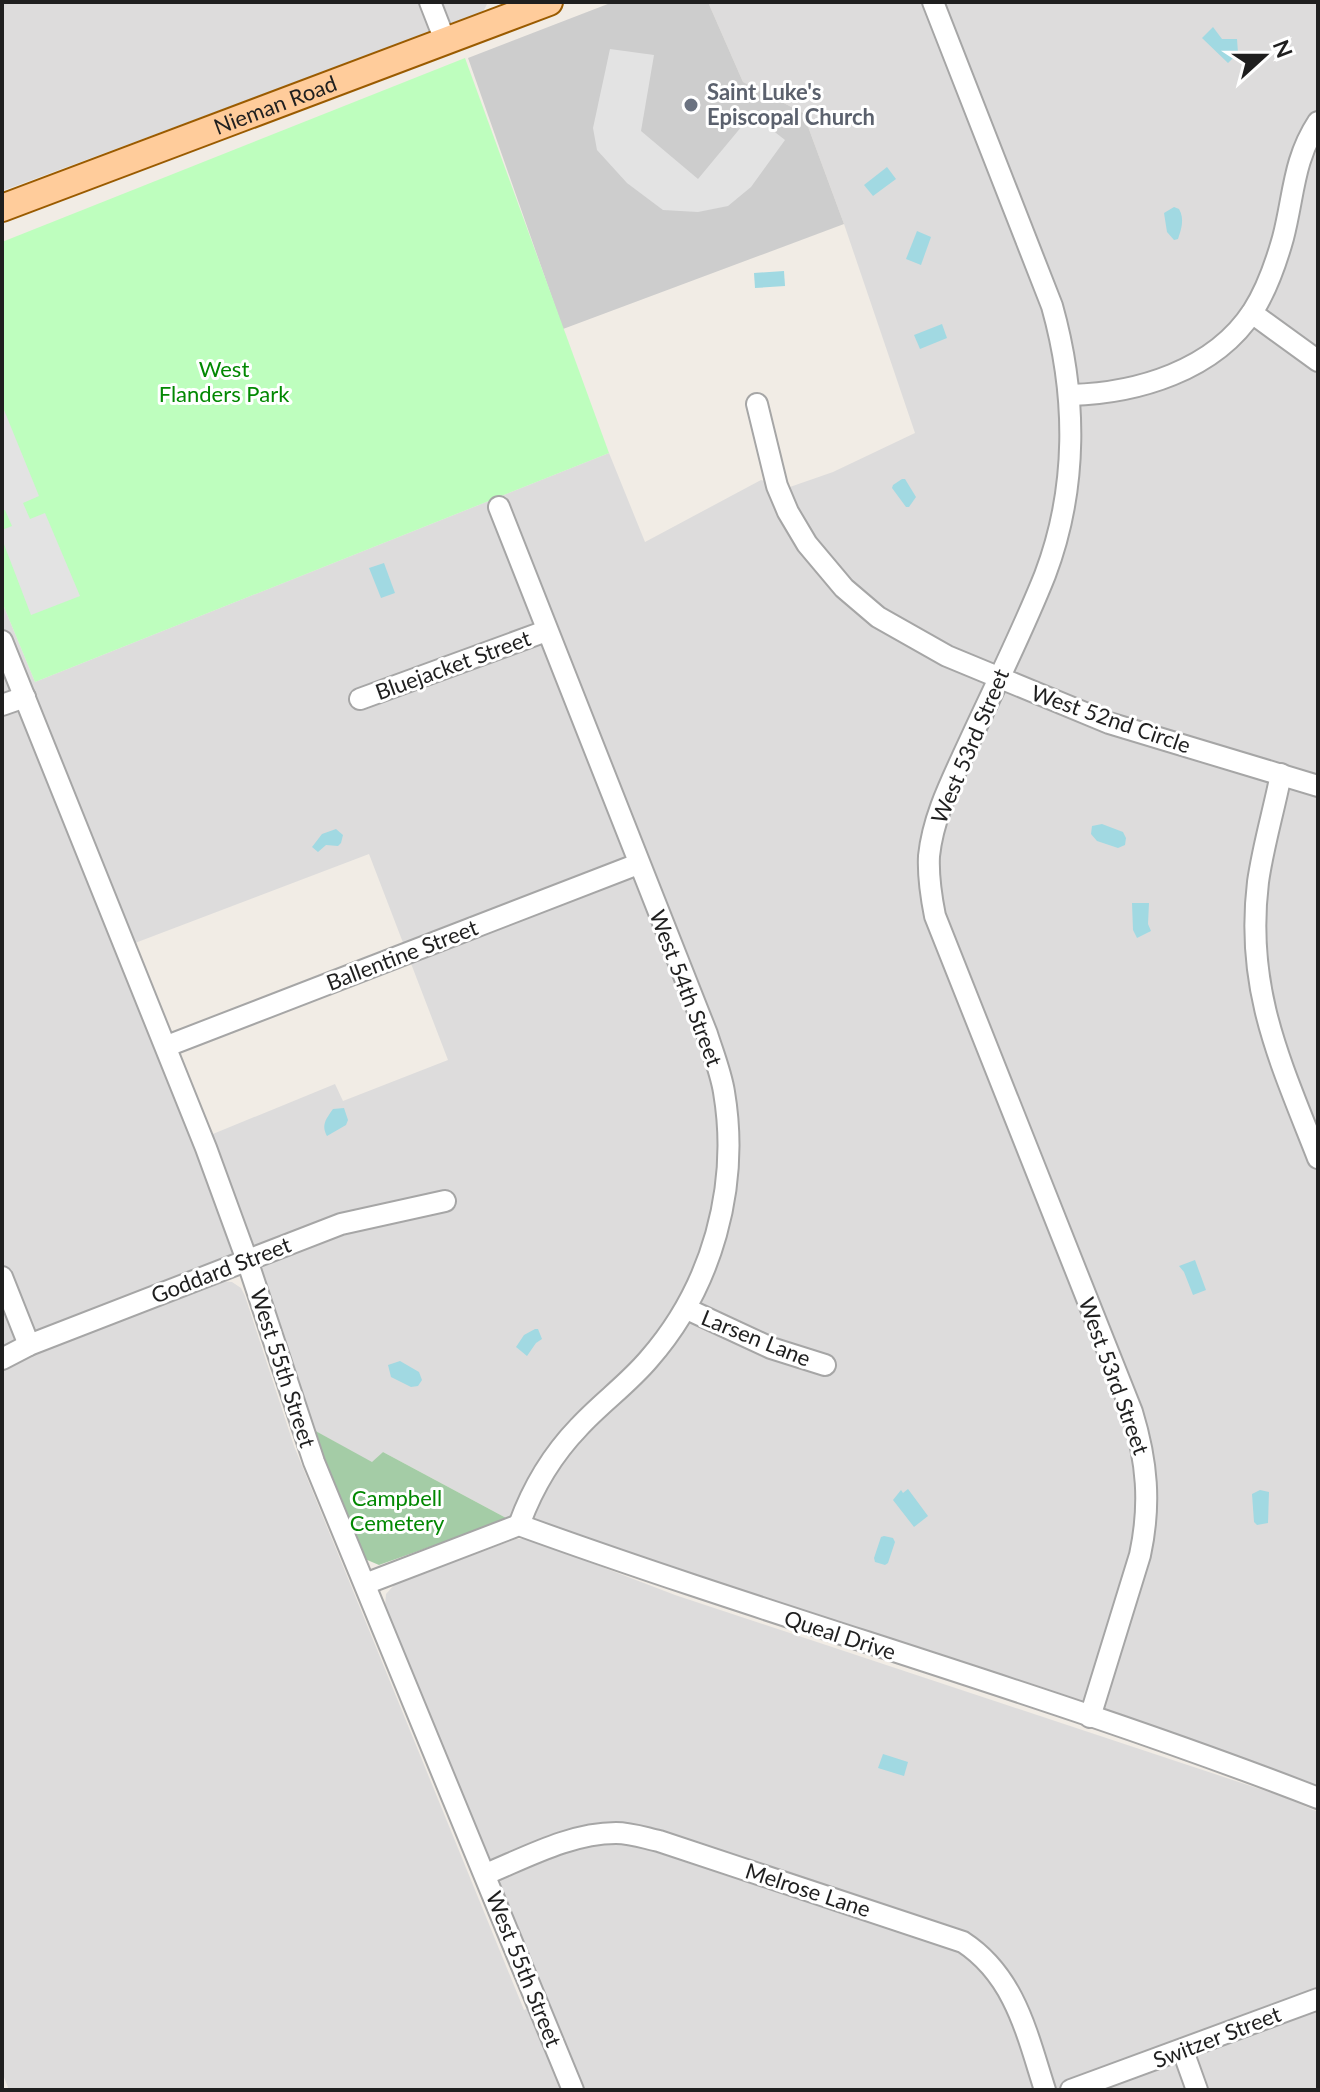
<svg xmlns="http://www.w3.org/2000/svg" width="1320" height="2092" font-family="Lato,sans-serif">
  <rect width="100%" height="100%" fill="#f1ece5"/>
  <g fill="#dddcdc" fill-rule="evenodd">
    <polygon points="2,2 488,2 484,10 477,15 2,191"/>
    <path d="M708 2H1318V1792L548 1524 508 1519 383 1452 372 1463 312 1429 251 1251 2 1348V602L35 682 609 453 645 542 761 480 787 488 833 472 915 433 844 224 803 113 743 82ZM369 854 448 1060 343 1101 335 1084 208 1136 135 943Z"/>
    <polygon points="221,1281 232,1282 241,1288 245,1296 294,1446 524,2010 544,2002 385,1606 386,1594 395,1584 516,1539 529,1539 675,1595 1284,1797 1318,1812 1318,2090 9,2090 2,2072 2,1368"/>
  </g>
  <polygon fill="#cdcdcd" points="613,2 708,2 743,82 803,113 844,224 563,329 468,58"/>
  <polygon fill="#a4cca6" points="312,1429 372,1462 383,1452 508,1519 379,1565 365,1559"/>
  <polygon fill="#befebe" points="465,58 609,453 35,682 2,602 2,242"/>
  <g fill="#e3e3e3">
    <polygon points="610,49 654,55 641,131 698,179 752,114 785,140 751,187 728,206 698,212 663,210 627,183 597,150 593,128"/>
    <polygon points="2,405 39,496 23,503 30,519 45,513 80,596 31,615 2,539 2,530 12,526 5,510 2,510"/>
  </g>
  <g fill="#a1d9e2">
    <polygon points="1213,27 1222,39 1237,39 1238,53 1228,63 1202,38"/>
    <polygon points="887,167 896,179 873,196 864,185"/>
    <path d="M1174 207 1179 209C1185 219 1181 230 1178 239L1174 240 1167 232 1164 213Z"/>
    <polygon points="917,231 931,237 921,265 906,259"/>
    <polygon points="784,271 785,286 755,288 754,273"/>
    <polygon points="942,324 947,338 920,349 914,335"/>
    <polygon points="902,479 905,479 916,497 909,507 906,507 892,488 893,485"/>
    <polygon points="384,563 395,593 381,598 369,568"/>
    <polygon points="1102,824 1123,832 1126,838 1125,845 1118,848 1097,841 1091,834 1092,826"/>
    <polygon points="336,829 343,835 341,843 338,846 326,845 318,852 312,847 322,834"/>
    <polygon points="1132,903 1149,903 1148,924 1151,931 1137,938 1133,930"/>
    <path d="M344 1108 348 1120 346 1125 327 1136C321 1125 326 1119 333 1109Z"/>
    <polygon points="1195,1260 1206,1290 1193,1295 1184,1272 1179,1266"/>
    <polygon points="535,1329 538,1329 542,1339 536,1343 527,1356 516,1347 524,1335"/>
    <polygon points="400,1361 419,1372 422,1380 418,1386 411,1387 391,1377 388,1365"/>
    <polygon points="908,1489 928,1516 914,1527 893,1500 901,1490 903,1493"/>
    <polygon points="1260,1490 1269,1492 1268,1523 1257,1525 1254,1522 1252,1494"/>
    <polygon points="884,1536 893,1538 895,1542 888,1563 885,1565 875,1562 874,1558 881,1537"/>
    <polygon points="883,1754 908,1762 904,1776 878,1768"/>
  </g>
  <g fill="none" stroke-linecap="round" stroke-linejoin="round">
    <defs>
      <g id="minor">
        <polyline points="430,2 446,43"/>
        <path d="M933 2 1052 306C1077 395 1078 488 1045 575 1022 633 993 690 967 747 951 782 933 817 929 856 928 876 931 896 935 916L1132 1412C1147 1461 1151 1504 1140 1555L1090 1717"/>
        <polyline points="1252,313 1318,361"/>
        <path d="M1071 395C1137 393 1214 371 1253 311 1267 289 1276 263 1283 238 1294 196 1293 160 1318 122"/>
        <polyline points="757,404 777,486 788,512 807,544 844,588 878,617 947,656 1109,723 1318,786"/>
        <path d="M499 507 707 1034C713 1053 721 1073 724 1092 740 1187 712 1287 649 1359 628 1384 601 1403 579 1427 552 1455 532 1489 519 1525"/>
        <polyline points="2,641 206,1148 247,1260 314,1462 573,2090"/>
        <polyline points="360,699 546,631"/>
        <polyline points="2,705 25,697"/>
        <path d="M1281 774C1274 810 1263 846 1258 882 1245 989 1280 1061 1318 1158"/>
        <polyline points="167,1046 638,864"/>
        <polyline points="2,1277 29,1345"/>
        <polyline points="687,1309 771,1348 825,1365"/>
        <polyline points="2,1359 29,1345 341,1224 445,1201"/>
        <path d="M365 1584 519 1525C784 1621 1056 1696 1318 1798"/>
        <path d="M486 1874C527 1857 571 1833 616 1833 631 1833 645 1838 659 1841L963 1942C1015 1976 1027 2034 1045 2090"/>
        <polyline points="1183,2051 1197,2090"/>
        <polyline points="1071,2090 1318,1999"/>
      </g>
      <g id="major">
        <path id="s1" d="M2 208 549 2"/>
      </g>
    </defs>
    <use href="#minor" stroke="#a6a6a6" stroke-width="24"/>
    <use href="#major" stroke="#9a5b00" stroke-width="30"/>
    <use href="#minor" stroke="#fff" stroke-width="20"/>
    <use href="#major" stroke="#ffcc9b" stroke-width="26"/>
  </g>
  <circle fill="#6b7280" stroke="#fff" stroke-width="3" cx="691" cy="105" r="8"/>
  <g text-anchor="middle" stroke-width="6" stroke-linejoin="round" paint-order="stroke">
    <g font-size="22" font-weight="bold" fill="#5b616d" stroke="#fff" text-anchor="start">
      <text x="707" y="100">Saint Luke's<tspan x="707" dy="25">Episcopal Church</tspan></text>
    </g>
    <g font-size="22" fill="#1f1f1f" stroke="#fff">
      <text dy="8" stroke="none"><textPath href="#s1" startOffset="292">Nieman Road</textPath></text>
      <text transform="translate(453 665) rotate(-20)" y="8">Bluejacket Street</text>
      <text transform="translate(1111 719) rotate(19)" y="8">West 52nd Circle</text>
      <text transform="translate(970 746) rotate(-67)" y="8">West 53rd Street</text>
      <text transform="translate(402 955) rotate(-21)" y="8">Ballentine Street</text>
      <text transform="translate(686 988) rotate(69)" y="8">West 54th Street</text>
      <text transform="translate(221 1270) rotate(-21)" y="8">Goddard Street</text>
      <text transform="translate(756 1338) rotate(22)" y="8">Larsen Lane</text>
      <text transform="translate(283 1368) rotate(72)" y="8">West 55th Street</text>
      <text transform="translate(1114 1376) rotate(70)" y="8">West 53rd Street</text>
      <text transform="translate(840 1635) rotate(18)" y="8">Queal Drive</text>
      <text transform="translate(808 1890) rotate(18)" y="8">Melrose Lane</text>
      <text transform="translate(524 1969) rotate(68)" y="8">West 55th Street</text>
      <text transform="translate(1217 2037) rotate(-21)" y="8">Switzer Street</text>
    </g>
    <g font-size="22" fill="#028802" stroke="#fff">
      <text x="224" y="377">West<tspan x="224" dy="25">Flanders Park</tspan></text>
      <text x="397" y="1506">Campbell<tspan x="397" dy="25">Cemetery</tspan></text>
    </g>
  </g>
  <rect width="1320" height="2092" fill="none" stroke="#1f1f1f" stroke-width="8"/>
  <g transform="translate(1264 56) rotate(69)" stroke="#ffffff" stroke-width="6" paint-order="stroke">
  <path d="M0-6L14 30L0 20L-14 30Z" fill="#1f1f1f"/>
  <text y="-12" font-size="22" font-weight="bold" text-anchor="middle" fill="#1f1f1f">N</text>
  </g>
</svg>
